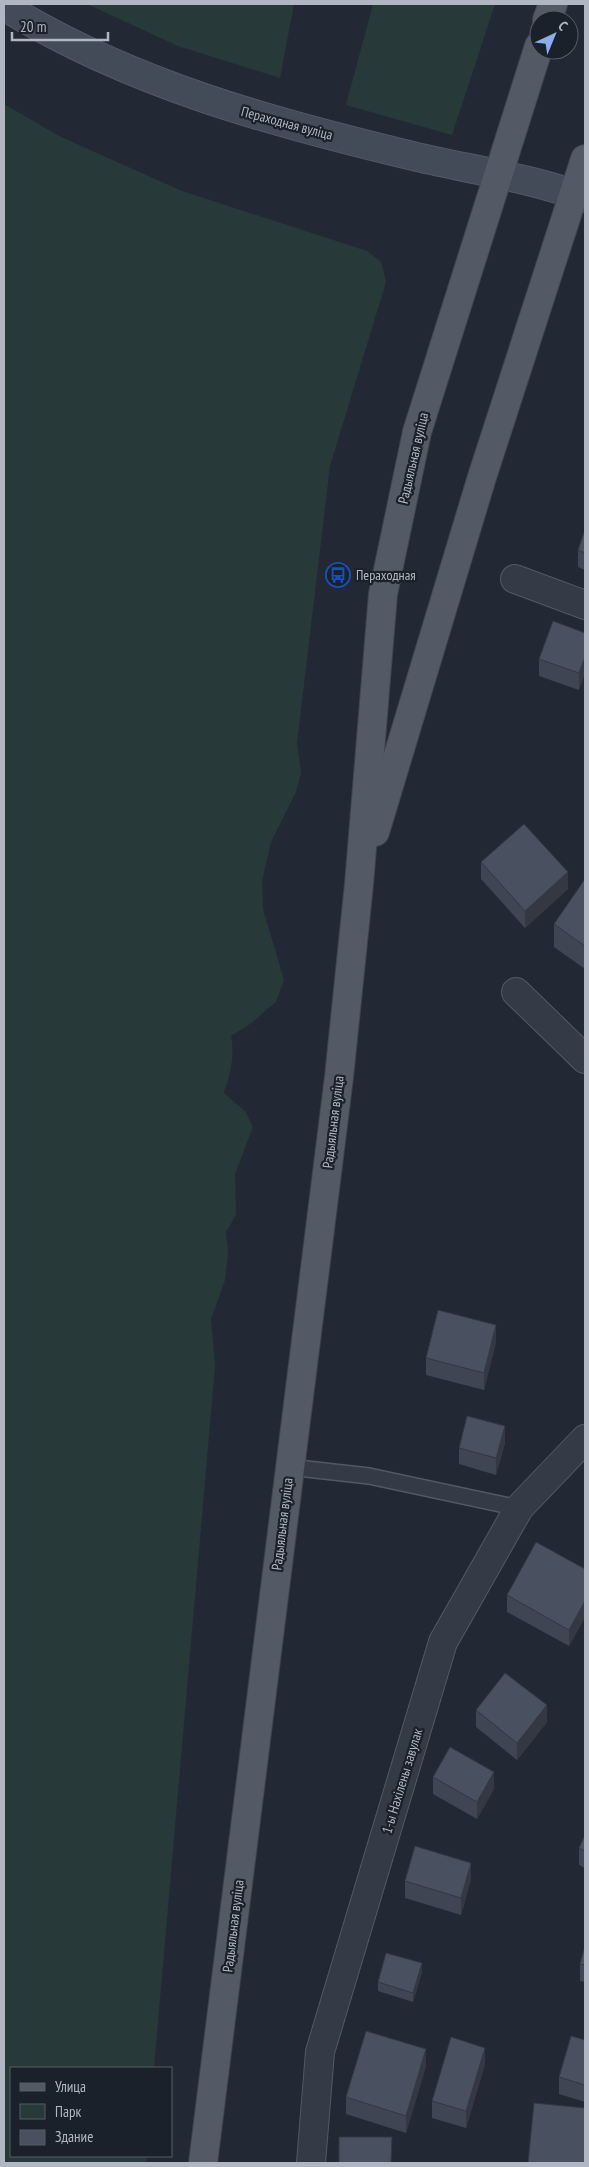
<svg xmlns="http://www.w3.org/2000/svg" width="589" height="2167" font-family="'PT Sans Narrow',sans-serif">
  <rect width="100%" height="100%" fill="#222935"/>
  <g fill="#28393a">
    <polygon points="87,4 294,4 280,78 178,46"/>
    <polygon points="373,4 495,4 452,135 346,105"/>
    <path d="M4 104 61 137 182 191 367 251 381 262 386 282 330 466 297 743 301 772 296 792 271 842 262 881 263 909 284 980 276 1002 250 1024 231 1036C235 1057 230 1073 224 1093L245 1111 253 1127 235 1174 236 1215 226 1232 228 1252 225 1280 211 1319 215 1366 154 2068H11V2156H147L146 2163H4Z"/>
  </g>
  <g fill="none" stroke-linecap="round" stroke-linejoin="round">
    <defs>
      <polyline id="lane" points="289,1467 369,1476 519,1508"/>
      <g id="street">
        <polyline points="515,579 585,605"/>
        <polyline points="516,992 585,1059"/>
        <polyline points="311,2163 320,2052 443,1642 519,1508 585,1439"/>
      </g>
      <path id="secondary" d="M4 6C130 84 274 123 417 157 473 170 531 178 585 198"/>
      <g id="primary">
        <polyline points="547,20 553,4"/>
        <polyline points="375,832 482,477 585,159"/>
        <polyline points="203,2163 339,1077 359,884 383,594 417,432 539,46"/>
      </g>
    </defs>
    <use href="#lane" stroke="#535964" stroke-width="18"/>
    <use href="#street" stroke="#535964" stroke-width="30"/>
    <use href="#secondary" stroke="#535964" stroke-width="30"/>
    <use href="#primary" stroke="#3f444f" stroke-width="30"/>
    <use href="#lane" stroke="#353b46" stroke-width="15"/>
    <use href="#street" stroke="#353b46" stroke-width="28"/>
    <use href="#secondary" stroke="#444b58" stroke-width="28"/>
    <use href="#primary" stroke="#535a66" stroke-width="28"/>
  </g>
  <g fill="#3f4552">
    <polygon points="585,530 585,570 578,567 578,550"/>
    <polygon points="585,633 579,690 539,676 539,659"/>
    <polygon points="481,862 568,889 525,928 481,879"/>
    <polygon points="585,879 585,969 554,947 554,924"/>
    <polygon points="496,1342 484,1390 426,1375 426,1358"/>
    <polygon points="505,1443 496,1475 459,1464 459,1448"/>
    <polygon points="585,1569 585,1617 569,1646 507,1612 507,1595"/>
    <polygon points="476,1710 547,1722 517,1760 476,1727"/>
    <polygon points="433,1777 494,1789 477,1819 433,1794"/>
    <polygon points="585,1835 585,1868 579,1865 579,1848"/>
    <polygon points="471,1879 461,1915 405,1898 405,1881"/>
    <polygon points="585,1946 585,1982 580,1981 580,1964"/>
    <polygon points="422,1972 413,2002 378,1991 378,1982"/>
    <polygon points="585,2040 585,2102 559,2094 559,2077"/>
    <polygon points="485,2064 466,2128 432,2118 432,2101"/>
    <polygon points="426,2066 406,2133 346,2114 346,2097"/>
  </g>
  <g fill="#333842">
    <polygon points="585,657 585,674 579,690 579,673"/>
    <polygon points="568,872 568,889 525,928 525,911"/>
    <polygon points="496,1325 496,1342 484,1390 484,1373"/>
    <polygon points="505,1426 505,1443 496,1475 496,1458"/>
    <polygon points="585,1601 585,1617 569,1646 569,1630"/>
    <polygon points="547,1705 547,1722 517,1760 517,1743"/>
    <polygon points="494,1772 494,1789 477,1819 477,1802"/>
    <polygon points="471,1863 471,1879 461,1915 461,1898"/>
    <polygon points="422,1963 422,1972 413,2002 413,1993"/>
    <polygon points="485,2048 485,2064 466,2128 466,2111"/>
    <polygon points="426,2049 426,2066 406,2133 406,2116"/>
  </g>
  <g fill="#49505f" stroke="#333842">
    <polygon points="585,530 585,553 578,550"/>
    <polygon points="553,621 585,633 585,657 579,673 539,659"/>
    <polygon points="524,824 568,872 525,911 481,862"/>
    <polygon points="585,879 585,946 554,924"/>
    <polygon points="438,1310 496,1325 484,1373 426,1358"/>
    <polygon points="467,1416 505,1426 496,1458 459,1448"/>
    <polygon points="536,1542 585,1569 585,1601 569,1630 507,1595"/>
    <polygon points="505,1673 547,1705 517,1743 476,1710"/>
    <polygon points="450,1747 494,1772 477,1802 433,1777"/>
    <polygon points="585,1835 585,1851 579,1848"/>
    <polygon points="415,1846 471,1863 461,1898 405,1881"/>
    <polygon points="585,1946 585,1965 580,1964"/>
    <polygon points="386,1953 422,1963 413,1993 378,1982"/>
    <polygon points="366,2031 426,2049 406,2116 346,2097"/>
    <polygon points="571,2036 585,2040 585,2085 559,2077"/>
    <polygon points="451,2037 485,2048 466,2111 432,2101"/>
    <polygon points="534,2103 585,2108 585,2163 528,2163"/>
    <polygon points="339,2137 392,2137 391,2163 339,2163"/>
  </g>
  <defs>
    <symbol id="bus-ring" viewBox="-11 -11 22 22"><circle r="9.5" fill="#1b212a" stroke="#1a4fb4" stroke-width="1.5"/><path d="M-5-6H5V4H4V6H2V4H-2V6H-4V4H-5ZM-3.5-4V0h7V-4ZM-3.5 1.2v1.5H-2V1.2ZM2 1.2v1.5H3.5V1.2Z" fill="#1a4fb4"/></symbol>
  </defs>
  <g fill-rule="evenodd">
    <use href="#bus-ring" x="324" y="561" width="28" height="28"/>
  </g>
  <g text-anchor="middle" stroke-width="4.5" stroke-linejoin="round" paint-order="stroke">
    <g font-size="14" fill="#b0b6c2" stroke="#1b212a">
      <text transform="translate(287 123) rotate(15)" y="5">Пераходная вуліца</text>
      <text transform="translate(413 458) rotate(-77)" y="5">Радыяльная вуліца</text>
      <text transform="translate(333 1122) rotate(-83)" y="5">Радыяльная вуліца</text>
      <text transform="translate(282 1524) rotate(-83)" y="5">Радыяльная вуліца</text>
      <text transform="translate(402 1781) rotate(-73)" y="5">1-ы Нахілены завулак</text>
      <text transform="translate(233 1926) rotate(-83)" y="5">Радыяльная вуліца</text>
    </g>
    <g font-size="14" fill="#b0b6c2" stroke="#1b212a" text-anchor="start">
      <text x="356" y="580">Пераходная</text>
    </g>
  </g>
  <rect width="589" height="2167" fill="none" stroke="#b0b6c2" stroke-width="10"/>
  <rect x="10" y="2067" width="162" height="90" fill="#1b212a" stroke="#575d67"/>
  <rect x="20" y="2083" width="25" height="8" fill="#535a66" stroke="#575d67"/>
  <text x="55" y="2092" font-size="15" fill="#b0b6c2">Улица</text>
  <rect x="20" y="2104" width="25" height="15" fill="#28393a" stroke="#575d67"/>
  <text x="55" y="2117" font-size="15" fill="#b0b6c2">Парк</text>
  <rect x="20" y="2130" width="25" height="15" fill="#49505f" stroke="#575d67"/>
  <text x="55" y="2142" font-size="15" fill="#b0b6c2">Здание</text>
  <g transform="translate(554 35) rotate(44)"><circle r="24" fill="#1b212a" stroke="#575d67"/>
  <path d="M0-4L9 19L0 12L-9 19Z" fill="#8baced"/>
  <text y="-8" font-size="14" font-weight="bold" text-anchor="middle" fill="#b0b6c2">С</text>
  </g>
  <path d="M12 32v8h96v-8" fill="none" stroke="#b0b6c2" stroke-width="2.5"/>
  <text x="20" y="32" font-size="15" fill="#b0b6c2" stroke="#1b212a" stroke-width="4" paint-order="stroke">20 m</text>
</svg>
